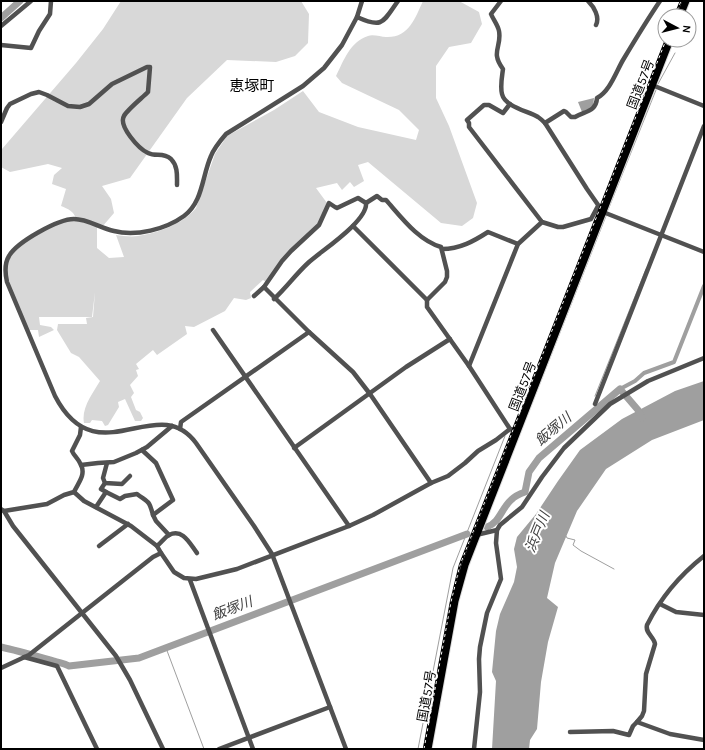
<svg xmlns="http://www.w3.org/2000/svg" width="705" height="750" font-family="Karla,'Noto Sans JP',sans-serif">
  <rect width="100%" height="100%" fill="#fff"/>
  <path fill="#d8d8d8" d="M121 1H301L309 14 308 43 295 56 276 62 227 60 187 98 130 178 102 186 111 199 114 213 102 227 97 225V248L109 258 124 257 116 235C123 236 131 237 138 236 158 233 183 224 196 208L215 154 227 136 274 110 303 91 319 112 358 127 416 140 419 130 399 110 342 83 336 76C344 60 350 42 368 36 373 34 381 37 386 37 409 38 415 18 423 1H459L479 12 482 24 471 43 449 47 436 66V98L449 126 477 203 473 218 462 226 441 223 368 162 358 165 364 181 354 187 350 182 342 190 337 183 316 188 327 203 318 225 311 230 266 282 263 280 250 292 251 298 246 300 234 298 225 311 194 327 185 326 187 334 157 355 153 350 136 364 139 369 136 370 138 376 130 385 134 393 131 397 136 410 140 412 143 418 141 421H135L125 399 118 402 119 407 108 425 105 426 102 421 92 420 90 423H84C81 408 93 393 100 381L79 357 71 353 57 330 58 324H87L86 318 93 317 95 292 92 317H39L40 325 51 327 54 330 39 337 38 330H27L7 282 5 269 14 249 59 222 76 219C74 211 68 209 61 206L66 189 52 184 54 175 62 168 48 164 10 172 1 167 2 149 76 63 103 29Z"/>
  <g fill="#9f9f9f">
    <polygon points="594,98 593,107 582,112 578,102"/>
    <polygon points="704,381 704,420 652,440 606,469 577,511 555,563 547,598 558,607 548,642 541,682 537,729 530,740 529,749 492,749 496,681 492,672 496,631 500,614 514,582 517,567 514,549 517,537 536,514 558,481 580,450 622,419 675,391"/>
  </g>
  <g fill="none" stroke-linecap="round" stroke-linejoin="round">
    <g stroke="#9f9f9f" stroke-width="1">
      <polyline points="658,84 675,53"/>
      <polyline points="608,210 656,90"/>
      <polyline points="595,396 646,269"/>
      <polyline points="527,416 606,216"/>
      <polyline points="566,536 567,538 575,540 573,545 581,551 614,569"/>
      <polyline points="166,648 204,749"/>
      <polyline points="418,749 453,568 505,436"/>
    </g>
    <polyline stroke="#9f9f9f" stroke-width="4" points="620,389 635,381 644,373 674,362 704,286"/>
    <g stroke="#9f9f9f" stroke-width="7">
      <polyline points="1,18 20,1"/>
      <path d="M487 527C500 522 501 509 511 500 515 496 519 494 525 492L529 472 539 458 620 389 638 410 642 418"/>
      <path d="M1 647C19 651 36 656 54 661 60 663 64 663 69 666L139 658 467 534"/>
    </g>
    <defs>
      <g id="highway">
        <polyline points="680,16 686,1"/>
        <polyline points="428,749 455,601 465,565 670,40"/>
      </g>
    </defs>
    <use href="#highway" stroke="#dbdbdb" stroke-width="9"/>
    <g stroke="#515151" stroke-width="4.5">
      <path d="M501 1 491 14C493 19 498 25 499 31 502 47 490 52 503 69 502 77 500 86 502 94 505 107 528 111 538 117 541 119 543 121 545 123L587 189 603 212 704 252"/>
      <path d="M588 1C594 7 600 17 596 25"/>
      <path d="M357 17C383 29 383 22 398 1"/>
      <polyline points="1,26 31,1"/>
      <polyline points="1,45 31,48 39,31 50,14 51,1"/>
      <polyline points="652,85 704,106"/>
      <polyline points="510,104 503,113 489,105 484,105 467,120 469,123 469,127 542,222 558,227 563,227 591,219 598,206"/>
      <path d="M1 122 7 108 10 104 31 94 39 92 47 95 68 106 80 107 89 104 112 84 147 67H150L148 92C142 98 127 110 124 116 118 126 139 149 148 153 156 157 163 152 171 159 178 166 177 176 177 185"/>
      <path d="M545 123 564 111 566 112 571 117H575C585 111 596 112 597 98 610 91 616 72 623 60 635 40 647 20 660 1"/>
      <path d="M366 203 377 196 382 200H386C402 218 418 240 441 247L447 271V277L445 282 427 300"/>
      <polyline points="353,226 427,300 427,307 469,366 510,429 517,431"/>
      <path d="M442 249C460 249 474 241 488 232L518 244"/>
      <polyline points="264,287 282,261 291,251 319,225 329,203 335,207 337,208 358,198 366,203"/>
      <polyline points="254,296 264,287 309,332 353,372 370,394 431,483"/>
      <path d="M274 299C286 288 296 274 308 263 321 251 368 221 366 203"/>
      <polyline points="213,330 349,526"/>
      <polyline points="469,366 518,244 542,222"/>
      <polyline points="595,404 704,126"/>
      <polyline points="180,429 181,422 309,332"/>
      <polyline points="294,448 406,367 450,339"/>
      <polyline points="142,450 156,463 173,500 153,515 156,521 169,535"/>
      <polyline points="107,463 103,478 105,483 122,484 130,476"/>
      <polyline points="81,465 98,463 114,462 136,453 147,447 172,426"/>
      <polyline points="74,492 84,501 131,526 157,546 161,553"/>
      <path d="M106 492 120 499 125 496 137 494C149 503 149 500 153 515"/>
      <polyline points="96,507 106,492 101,489 105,483"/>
      <polyline points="1,509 4,511 13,526 82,613 29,655 1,668"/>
      <path d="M4 511 47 504 64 495 74 492C78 483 86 475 81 465 79 459 74 456 72 451L80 435 81 427"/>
      <polyline points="476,535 497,530"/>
      <polyline points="99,546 128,524"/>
      <path d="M157 546C161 543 165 537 169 535 183 528 190 544 197 553"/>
      <path d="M704 556C680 575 661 597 647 625 645 633 654 637 655 644L646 674 644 711 642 716 637 722 670 734 704 740"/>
      <polyline points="190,580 253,749"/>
      <polyline points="660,604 676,612 704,615"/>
      <polyline points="24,657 57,666 97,749"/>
      <polyline points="570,732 613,731 629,735 633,726 637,722"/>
      <polyline points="163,749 130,680 116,656 82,613 153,557 161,553 174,572 184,578 196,579 237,569 349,526 373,515 431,483 448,476 465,463 478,451 496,440 510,429"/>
      <polyline points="219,749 330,707"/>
      <path d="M346 749 272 554 254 526 196 443C157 390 97 477 55 396L7 282C5 273 4 264 9 256 17 242 58 219 74 219 88 219 100 228 114 231 136 237 166 229 184 216 203 202 202 176 211 156 214 148 220 141 226 134L303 86 324 68 342 45 357 17 362 1"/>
      <polyline points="474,749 480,692 479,659 480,647 487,613 501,579 496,543 497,530 500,525 522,507 542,477 564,448 610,404 648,381 704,358"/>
    </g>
    <use href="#highway" stroke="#000" stroke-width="7"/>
    <defs>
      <g id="rail">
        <polyline points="675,16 681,1"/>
        <polyline points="424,749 451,602 460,565 666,40"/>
      </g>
    </defs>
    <use href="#rail" stroke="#000" stroke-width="2.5"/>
    <use href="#rail" stroke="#fff" stroke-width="1" stroke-dasharray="3" stroke-linecap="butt"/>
  </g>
  <g text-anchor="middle" stroke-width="4" stroke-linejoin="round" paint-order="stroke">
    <g font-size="13" fill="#000" stroke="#fff">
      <text transform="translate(640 84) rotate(-69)" y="5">国道57号</text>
      <text transform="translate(522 386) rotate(-69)" y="5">国道57号</text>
      <text transform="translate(426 696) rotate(-80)" y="5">国道57号</text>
    </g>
    <g font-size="14" font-style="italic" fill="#404040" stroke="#fff">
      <text transform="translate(553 429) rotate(-40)" y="5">飯塚川</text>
      <text transform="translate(537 532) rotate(-68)" y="5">浜戸川</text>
      <text transform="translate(232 608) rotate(-21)" y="5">飯塚川</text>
    </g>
    <g font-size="15" fill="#000" stroke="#fff">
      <text x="252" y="91">恵塚町</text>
    </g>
  </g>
  <rect width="705" height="750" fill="none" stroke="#000000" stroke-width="4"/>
  <g transform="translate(677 28) rotate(97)"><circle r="19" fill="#ffffff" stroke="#999999"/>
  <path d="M0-3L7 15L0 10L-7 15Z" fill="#000000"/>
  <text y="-6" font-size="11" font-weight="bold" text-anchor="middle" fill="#000000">N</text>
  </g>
</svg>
